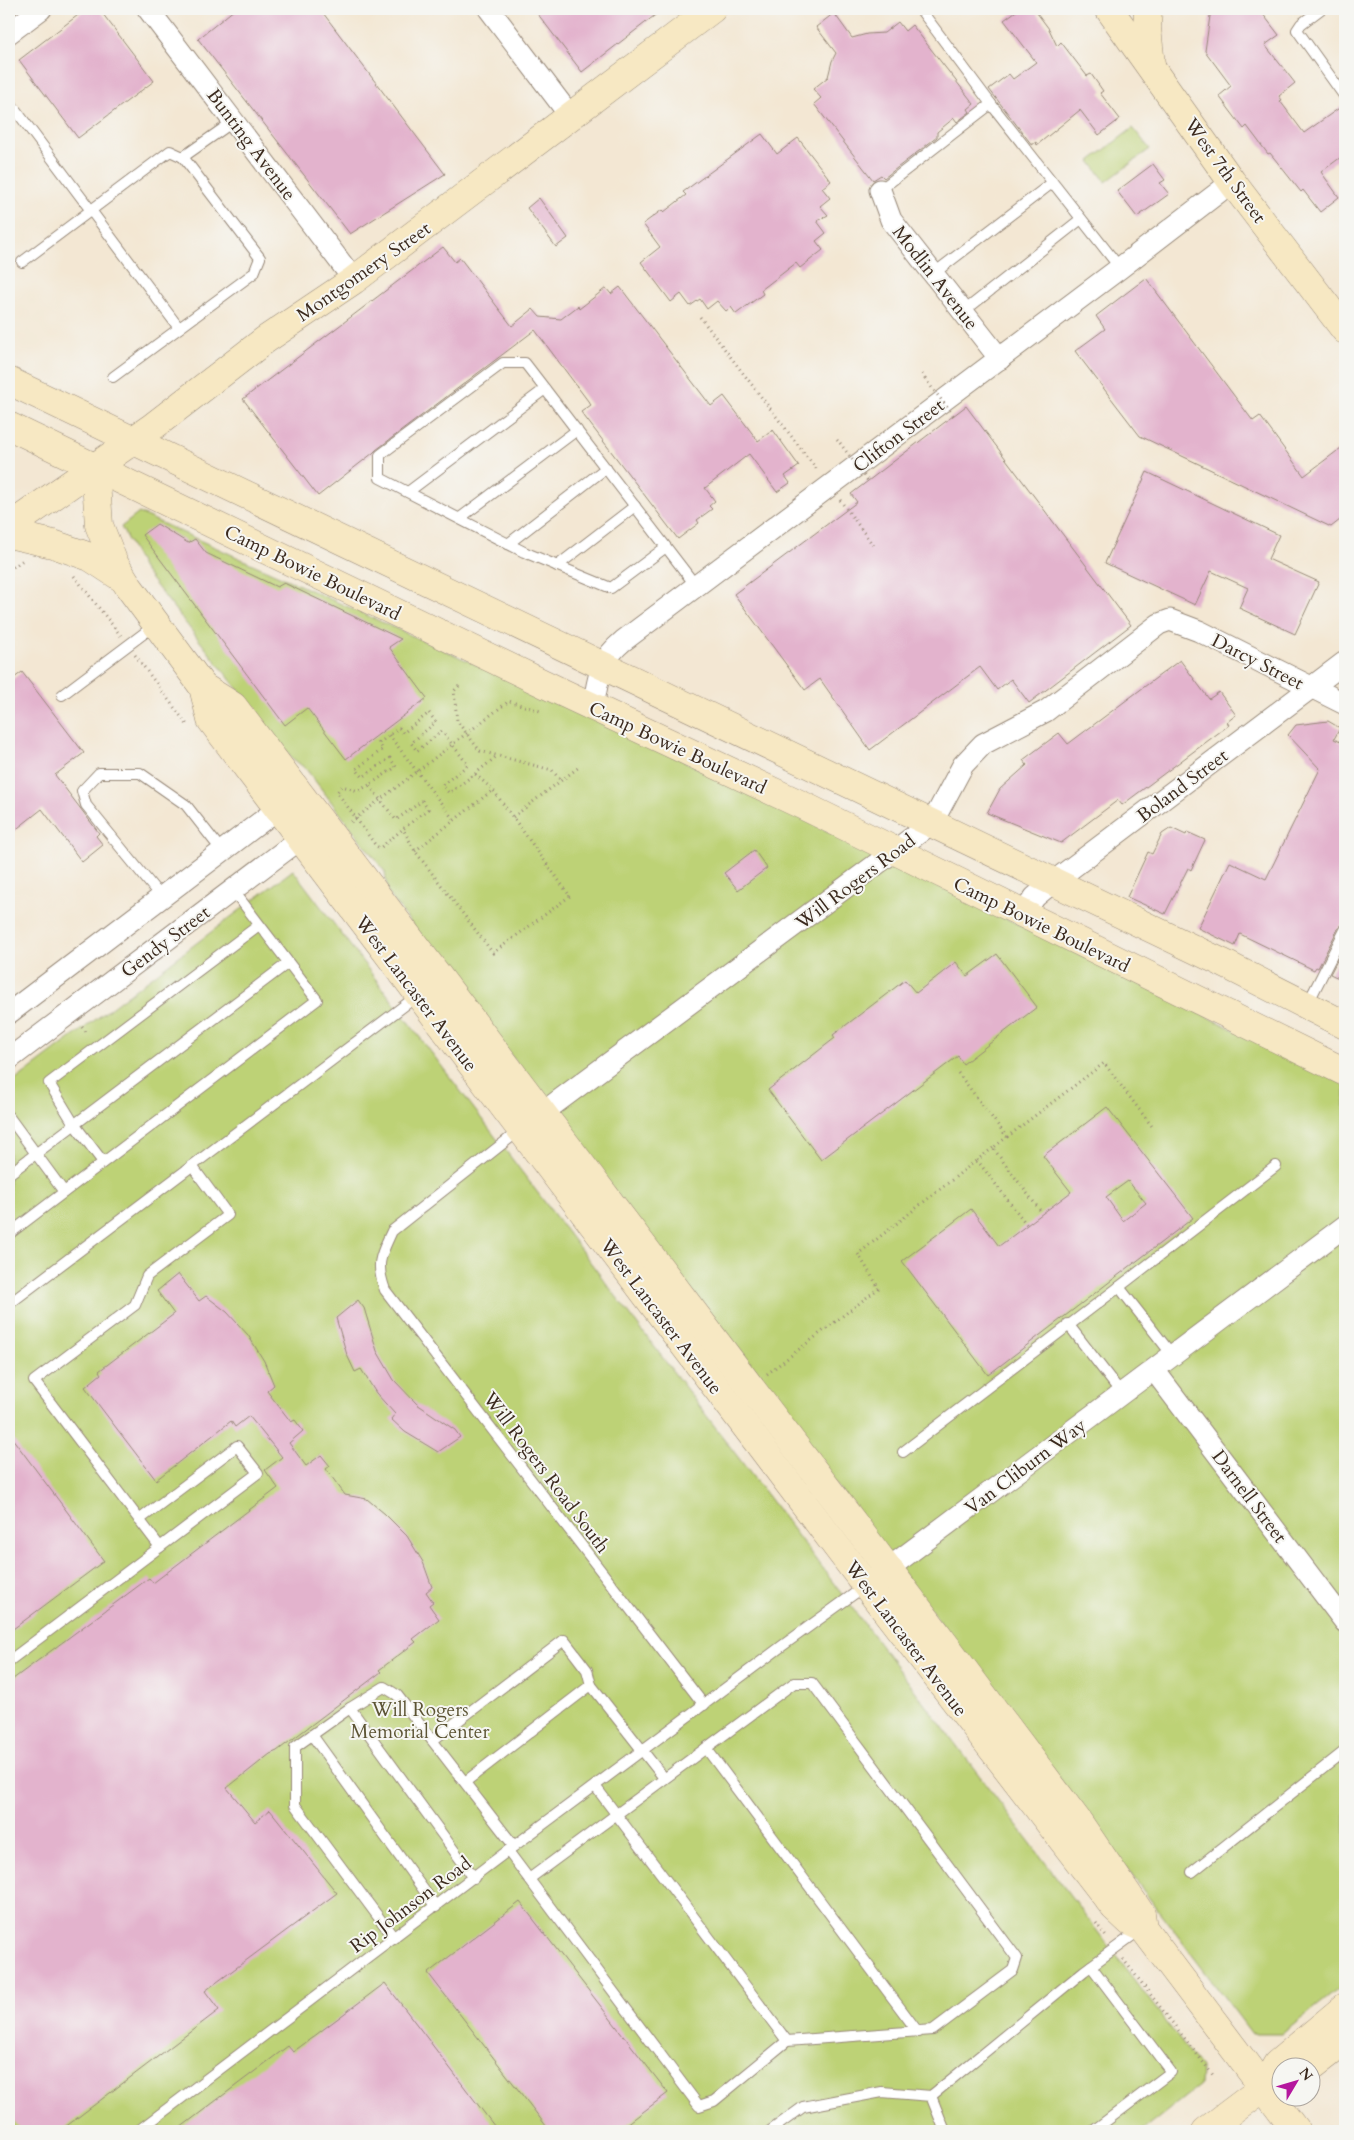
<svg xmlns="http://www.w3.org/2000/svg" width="1354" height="2140" font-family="Cardo,serif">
  <rect width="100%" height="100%" fill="#f6f6f2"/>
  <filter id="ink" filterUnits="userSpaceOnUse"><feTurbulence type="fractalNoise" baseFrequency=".02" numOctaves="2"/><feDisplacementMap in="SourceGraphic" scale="10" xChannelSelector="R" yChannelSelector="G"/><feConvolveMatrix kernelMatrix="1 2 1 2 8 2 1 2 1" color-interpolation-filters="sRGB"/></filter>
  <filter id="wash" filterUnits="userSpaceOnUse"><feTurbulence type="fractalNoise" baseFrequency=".0096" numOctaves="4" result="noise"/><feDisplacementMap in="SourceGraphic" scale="20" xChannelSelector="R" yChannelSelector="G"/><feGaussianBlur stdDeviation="1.12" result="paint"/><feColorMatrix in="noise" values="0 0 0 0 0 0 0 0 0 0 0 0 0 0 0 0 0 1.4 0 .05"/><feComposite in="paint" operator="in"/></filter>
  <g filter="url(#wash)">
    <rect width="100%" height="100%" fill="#f3e7d3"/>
    <g fill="#bdd276" stroke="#7c7e4a">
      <polygon points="1133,128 1150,149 1106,182 1090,161"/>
      <polygon points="139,513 606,723 1345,1084 1345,1984 1282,2034 1252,2034 388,893 385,872 306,769 292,758 143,569 121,527"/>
      <polygon points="293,870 1201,2068 1200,2085 1142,2131 9,2131 9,1085"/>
    </g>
    <g id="blocks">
      <g fill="#e3b3cd" fill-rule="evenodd">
        <polygon points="86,9 99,9 154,81 78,138 19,60"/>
        <polygon points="235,9 320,9 445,174 350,234 198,39"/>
        <polygon points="534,9 663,9 582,72"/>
        <polygon points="1019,9 1034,9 1049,29 1057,46 1061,42 1087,76 1091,74 1103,91 1100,93 1120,119 1099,135 1080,110 1037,145 1036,142 1032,145 989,89 1009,74 1013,79 1036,62 1004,20"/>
        <polygon points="1211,9 1259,9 1279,35 1265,45 1295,83 1279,96 1282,100 1280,101 1304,133 1345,104 1345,154 1321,172 1339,197 1320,212 1303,190 1301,192 1270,153 1268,154 1247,126 1244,129 1219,96 1231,86 1205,51"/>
        <polygon points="834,13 852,38 867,34 884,33 898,22 905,31 912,25 974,104 968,109 970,112 957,122 954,118 937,132 937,137 884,178 881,175 873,180 814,104 821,98 813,89 828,77 832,61 836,53 816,27"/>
        <polygon points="762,134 777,154 798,138 831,181 822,188 830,198 820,206 828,215 817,221 826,233 816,241 823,250 800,268 796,263 761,290 763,294 736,314 731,307 726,311 717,301 707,309 700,299 690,306 681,294 671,302 641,262 660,247 643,224 662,210 664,212 686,195 683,192"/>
        <polygon points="1153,164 1165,180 1160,183 1169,194 1137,217 1117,191"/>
        <polygon points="539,198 568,238 556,247 527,208"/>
        <polygon points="443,247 455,262 460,258 512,326 533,309 540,317 561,319 578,306 579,309 606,288 611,294 620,287 711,406 724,396 758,441 773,430 799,466 785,476 790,483 777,492 749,454 705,488 715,501 709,506 712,509 697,520 699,523 678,539 581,412 591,405 535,330 376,450 373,453 318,496 243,399"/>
        <polygon points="1146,278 1253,421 1260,416 1304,476 1345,445 1345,516 1331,527 1140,436 1075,351 1105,329 1096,316"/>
        <polygon points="966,406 1131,625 1029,703 1011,679 997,690 980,667 870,750 820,679 805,690 734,594 857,502 851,494"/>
        <polygon points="1147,472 1279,535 1268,559 1319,582 1295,634 1239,608 1248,588 1211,571 1195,605 1105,563"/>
        <polygon points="157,524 188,543 195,539 206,553 277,587 284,583 401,639 389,647 427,698 346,759 307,708 285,725 142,535"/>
        <polygon points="1180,660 1209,699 1219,692 1236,715 1227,722 1229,725 1122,805 1118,800 1061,843 987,813 1000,789 1027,765 1023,760 1059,733 1068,744"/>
        <polygon points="22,672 84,753 55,775 99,833 96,836 103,845 82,862 42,809 9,835 9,682"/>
        <polygon points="1328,721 1340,728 1334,739 1345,744 1345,923 1339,927 1318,968 1316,967 1314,970 1240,934 1235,946 1198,928 1230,862 1266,879 1320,769 1288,735 1296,725"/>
        <polygon points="1171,828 1186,835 1187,832 1205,840 1191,870 1188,868 1165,914 1127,897 1148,852 1152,854 1162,834"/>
        <polygon points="754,850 767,868 738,890 724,873"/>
        <polygon points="1345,945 1345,981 1330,974"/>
        <polygon points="997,954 1037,1007 963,1064 958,1056 821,1160 768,1090 835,1038 833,1035 905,980 916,993 956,962 967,976"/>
        <path d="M1107 1107 1193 1218 988 1375 902 1261 971 1209 999 1246 1071 1192 1043 1156ZM1128 1181 1146 1203 1123 1221 1106 1197Z"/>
        <polygon points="178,1274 199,1301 206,1296 227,1312 248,1335 264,1361 274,1385 267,1391 291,1422 295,1420 303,1431 289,1443 306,1466 321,1455 330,1466 326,1469 345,1495 367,1499 385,1514 407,1536 423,1562 432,1587 426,1592 433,1602 429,1605 439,1619 413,1639 416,1642 379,1670 381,1672 277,1751 270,1754 227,1788 255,1822 270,1810 337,1893 205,1991 219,2010 60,2131 21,2131 9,2115 9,1682 149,1578 153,1583 278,1488 265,1470 282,1457 249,1416 235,1427 231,1421 156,1480 85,1387 101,1374 99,1371 174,1314 157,1291"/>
        <polygon points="358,1300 364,1308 377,1351 394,1380 417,1404 455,1430 460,1437 438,1452 405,1432 391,1419 395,1414 376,1393 361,1369 355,1372 347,1355 336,1318"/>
        <polygon points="9,1434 104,1561 9,1632"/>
        <polygon points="520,1902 668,2093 618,2131 550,2131 428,1973"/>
        <polygon points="385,1983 498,2131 176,2131 288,2046 293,2052"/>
      </g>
    </g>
  </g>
  <g filter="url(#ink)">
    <use href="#blocks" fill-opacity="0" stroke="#978878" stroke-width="1"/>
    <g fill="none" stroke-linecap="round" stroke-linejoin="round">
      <defs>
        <g id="lane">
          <polyline points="920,9 991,104"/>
          <polyline points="1321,9 1301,24 1297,30 1345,97"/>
          <polyline points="9,101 179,328"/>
          <polyline points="880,190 991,104 1120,268"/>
          <polyline points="22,262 170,151 183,157 234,121"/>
          <polyline points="933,274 1052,183"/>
          <polyline points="963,312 1081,219"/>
          <polyline points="113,377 254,273 260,258 183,157"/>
          <polyline points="408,492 545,389"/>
          <polyline points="460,518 577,430"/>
          <polyline points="508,544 606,468"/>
          <polyline points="666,547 611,588 524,552 380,478 380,455 503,363 525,363 545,389 696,586"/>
          <polyline points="557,566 635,506"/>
          <polyline points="62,695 155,625"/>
          <polyline points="161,897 86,805 82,791 99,773 140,773 186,805 222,851"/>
          <polyline points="1307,1005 1345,930"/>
          <polyline points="9,1117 64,1192"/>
          <path d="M520 1130 392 1231C381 1255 375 1263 385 1290L704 1705"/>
          <polyline points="103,1162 74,1124 49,1083 259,925"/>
          <polyline points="9,1174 288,963"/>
          <polyline points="9,1234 317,1000 233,890"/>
          <polyline points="1119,1287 1276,1166"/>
          <polyline points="9,1304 417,996"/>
          <polyline points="1068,1324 1122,1394"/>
          <polyline points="903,1452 1119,1287 1173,1356"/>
          <polyline points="160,1547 34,1381 135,1305 147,1276 228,1215 192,1166"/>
          <polyline points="9,1661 258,1473 237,1446 139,1520"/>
          <polyline points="350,1708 384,1687 397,1695 514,1846"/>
          <polyline points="312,1735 436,1907"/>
          <polyline points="433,1740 564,1640 587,1670 591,1685"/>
          <polyline points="706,1748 918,2032"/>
          <polyline points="465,1782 591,1685 664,1778"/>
          <polyline points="595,1786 787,2041"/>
          <polyline points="508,1851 699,2106 714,2101 787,2041 933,2030 1013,1970 1017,1958 812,1683 794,1683 529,1879"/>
          <polyline points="1192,1872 1345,1751"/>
          <polyline points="394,1938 295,1805 295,1747 350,1708 474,1878"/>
          <polyline points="1091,1966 1171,2072 1093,2131"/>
          <polyline points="931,2096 945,2131"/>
          <polyline points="138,2131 514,1846 782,1646 865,1586"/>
          <polyline points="770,2131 803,2107 882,2092 931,2096 1084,1971 1140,1930"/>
        </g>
        <g id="street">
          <polyline points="148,9 354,280"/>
          <polyline points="489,9 571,117"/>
          <polyline points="9,33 41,9"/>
          <polyline points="880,190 891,220 1000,359"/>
          <path d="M593 707C599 676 598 662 623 641L1120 268 1232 182"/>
          <polyline points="1023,914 1035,897 1053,882 1345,662"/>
          <polyline points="9,1013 291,799"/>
          <polyline points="9,1059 312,830"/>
          <polyline points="530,1122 932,823 963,765 983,744 1046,711 1159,624 1170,620 1199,631 1345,704"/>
          <polyline points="1154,1370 1345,1622"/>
          <polyline points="877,1577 1345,1226"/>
        </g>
        <g id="secondary">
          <polyline points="1109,9 1232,182 1345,330"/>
          <polyline points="1148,9 1147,28 1151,65"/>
          <polyline points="9,381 1221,962 1345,1025"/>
          <polyline points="9,426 557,690 804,806 1345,1072"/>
          <polyline points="95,467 99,525 114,563 129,587 203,687 233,706 874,1550 1077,1820 1141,1914 1143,1928 1296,2131"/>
          <polyline points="9,527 151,428 265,340 354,280 712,9"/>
          <polyline points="9,534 53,544 90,557 122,578"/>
          <polyline points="203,687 211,720 852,1567 1114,1907 1130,1922 1143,1928"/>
          <polyline points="1310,2068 1345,2041"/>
          <polyline points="1263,2088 1277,2064 1345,2007"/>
          <polyline points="1206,2131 1263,2088 1280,2085"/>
        </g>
      </defs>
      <use href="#lane" stroke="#978878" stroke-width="12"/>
      <use href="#street" stroke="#978878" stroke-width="23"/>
      <use href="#secondary" stroke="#978878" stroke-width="29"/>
      <g stroke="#978878" stroke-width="3" stroke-dasharray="1 4" stroke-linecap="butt">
        <polyline points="700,317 818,471"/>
        <polyline points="922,374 925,379"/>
        <polyline points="837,440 840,443"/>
        <polyline points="840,500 873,545"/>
        <polyline points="9,570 23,560"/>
        <polyline points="74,576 121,636"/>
        <polyline points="135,655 188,726"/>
        <polyline points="459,686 454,691 457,721 480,751 552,770 561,781"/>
        <polygon points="429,713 436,722 411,743 417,751 442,731 468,765 442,785 449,793 475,774 493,790 570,896 493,953 415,851 403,829 428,809 422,801 396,820 369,785 396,767 390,758 363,777 356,769 383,749 379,743 399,728 403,733"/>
        <polyline points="389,735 454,820"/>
        <polyline points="475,774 497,756"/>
        <polyline points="369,785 358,791 342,786 337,792 376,846 380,848 403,829"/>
        <polyline points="513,817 579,767"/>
        <polyline points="351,822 509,701 543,712"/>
        <polyline points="415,851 493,790"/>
        <polyline points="82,1027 87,1033"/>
        <polyline points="958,1073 1007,1137 993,1148 1042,1213"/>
        <polyline points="1007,1137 1104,1063 1154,1129"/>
        <polyline points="993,1148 977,1160 1027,1225"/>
        <polyline points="767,1374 879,1288 858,1254 977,1160"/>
        <polyline points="1096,1923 1107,1938"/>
        <polyline points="1123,1959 1213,2075"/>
      </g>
      <use href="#lane" stroke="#fff" stroke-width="10"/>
      <use href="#street" stroke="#fff" stroke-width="21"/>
      <use href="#secondary" stroke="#f7e8c3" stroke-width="28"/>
      <g stroke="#978878" stroke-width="3" stroke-dasharray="1 4" stroke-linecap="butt">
        <polyline points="925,379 954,416"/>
        <polyline points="840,443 868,481"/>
      </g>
    </g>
  </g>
  <g text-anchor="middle" stroke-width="4" stroke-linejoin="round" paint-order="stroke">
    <g font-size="19" fill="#3b2a1e" stroke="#f6f6f2">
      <text transform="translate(252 144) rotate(53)" y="7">Bunting Avenue</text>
      <text transform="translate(1226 170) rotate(54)" y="7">West 7th Street</text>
      <text transform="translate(363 271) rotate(-35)" y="7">Montgomery Street</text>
      <text transform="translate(936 277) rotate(52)" y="7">Modlin Avenue</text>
      <text transform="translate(898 435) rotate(-37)" y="7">Clifton Street</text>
      <text transform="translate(313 572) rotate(26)" y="7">Camp Bowie Boulevard</text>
      <text transform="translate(1258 661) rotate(27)" y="7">Darcy Street</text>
      <text transform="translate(678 747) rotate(25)" y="7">Camp Bowie Boulevard</text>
      <text transform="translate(1182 785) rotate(-37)" y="7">Boland Street</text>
      <text transform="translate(855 881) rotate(-37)" y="7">Will Rogers Road</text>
      <text transform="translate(1042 924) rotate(26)" y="7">Camp Bowie Boulevard</text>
      <text transform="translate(165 941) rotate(-37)" y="7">Gendy Street</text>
      <text transform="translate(417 993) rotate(53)" y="7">West Lancaster Avenue</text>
      <text transform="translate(662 1316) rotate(53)" y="7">West Lancaster Avenue</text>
      <text transform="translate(1025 1466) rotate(-37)" y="7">Van Cliburn Way</text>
      <text transform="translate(547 1472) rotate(53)" y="7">Will Rogers Road South</text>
      <text transform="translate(1250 1496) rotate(53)" y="7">Darnell Street</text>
      <text transform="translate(907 1638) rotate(53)" y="7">West Lancaster Avenue</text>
      <text transform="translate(410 1904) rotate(-37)" y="7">Rip Johnson Road</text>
    </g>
    <g font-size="19" fill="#5c5434" stroke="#f6f6f2">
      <text x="420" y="1716">Will Rogers<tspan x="420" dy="22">Memorial Center</tspan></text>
    </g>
  </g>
  <rect width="1354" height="2140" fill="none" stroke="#f6f6f2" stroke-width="30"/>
  <g transform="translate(1296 2082) rotate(52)"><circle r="24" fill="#f6f6f2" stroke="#aba49d"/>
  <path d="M0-4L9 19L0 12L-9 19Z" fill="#b5179e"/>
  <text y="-8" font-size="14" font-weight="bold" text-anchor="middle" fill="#3b2a1e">N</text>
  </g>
</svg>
